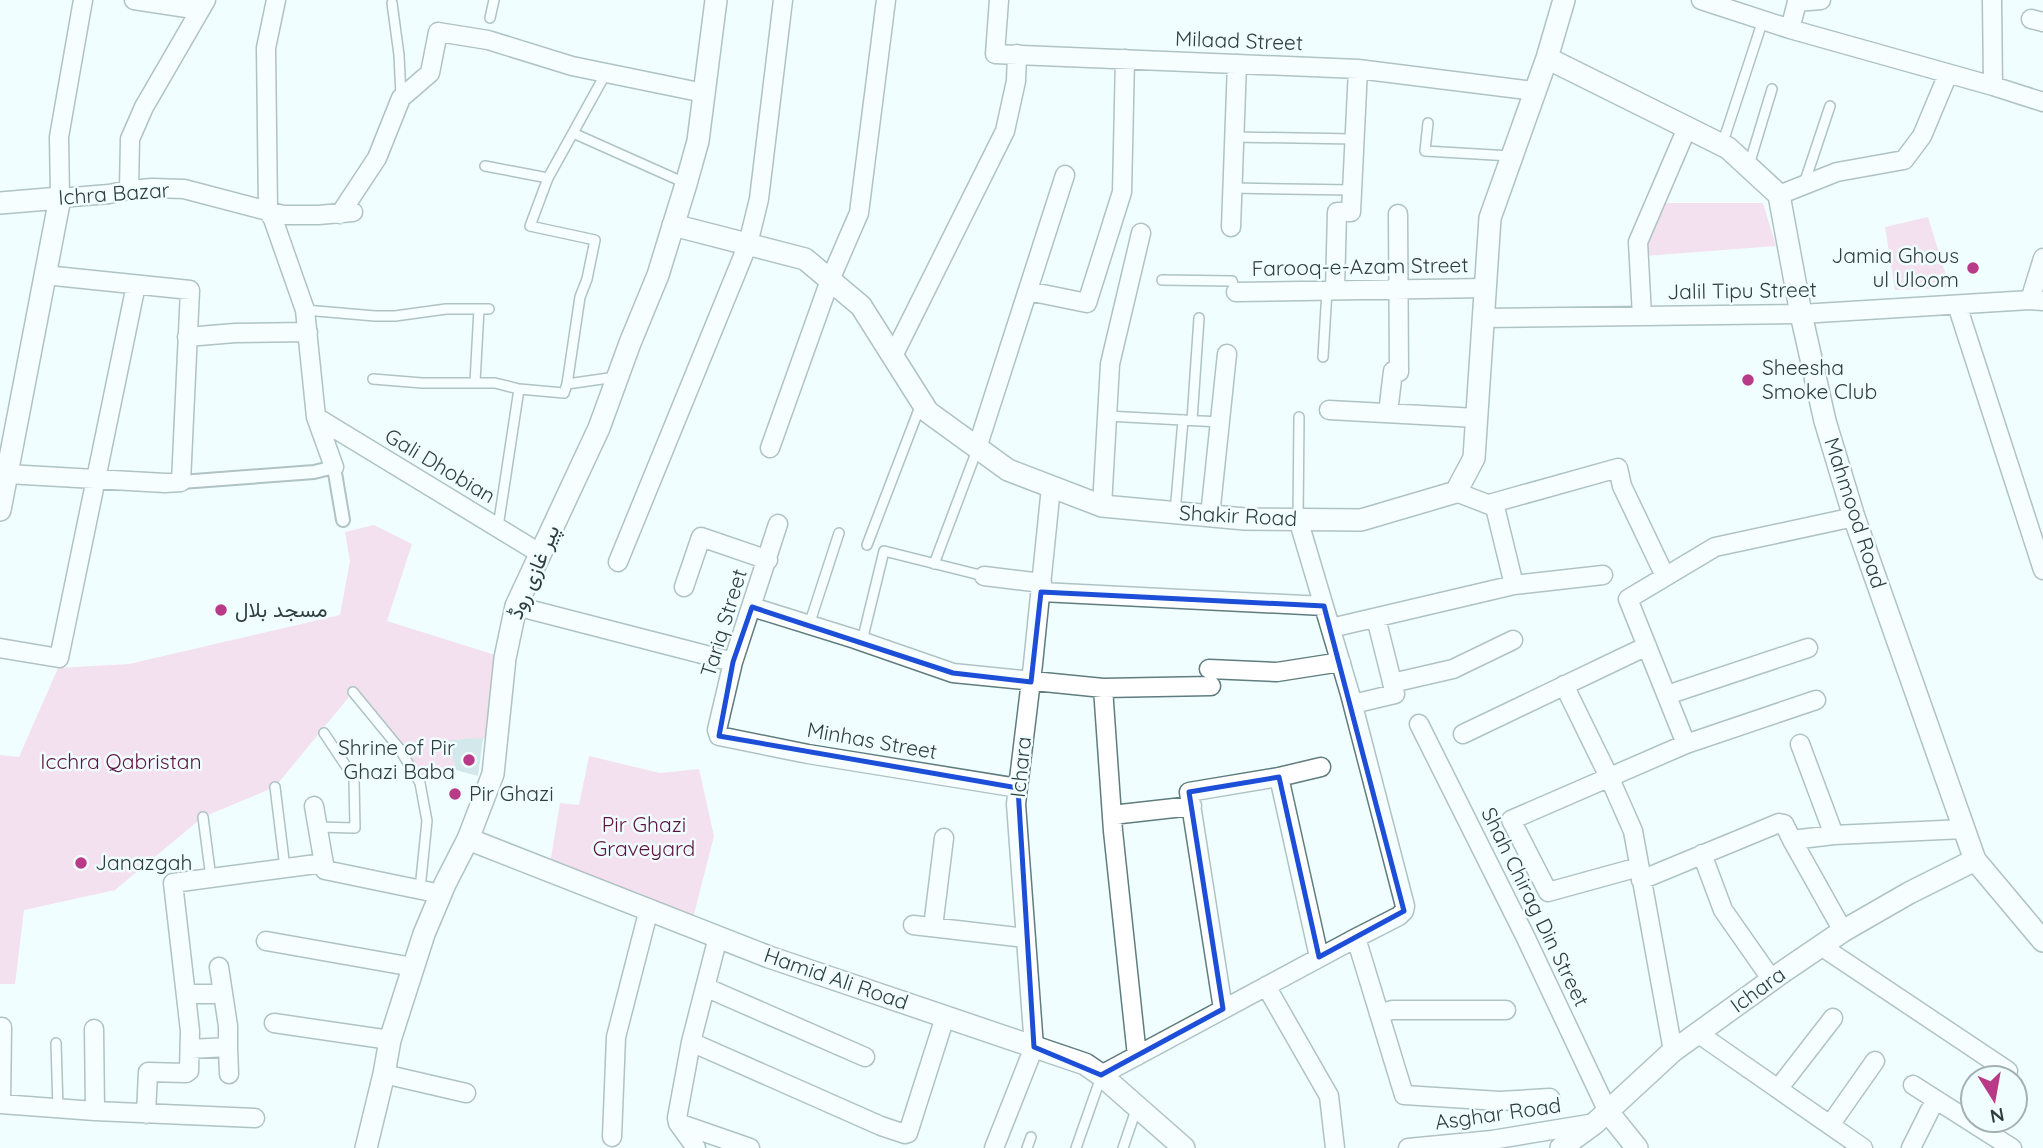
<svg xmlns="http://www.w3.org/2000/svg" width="2043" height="1148" viewBox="0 0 2043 1148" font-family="Quicksand,Vazirmatn,sans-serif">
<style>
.green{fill:#f7bedb}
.building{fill:#afced0}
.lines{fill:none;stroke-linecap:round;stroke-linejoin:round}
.service-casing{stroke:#5f7c7e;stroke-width:12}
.pedestrian-casing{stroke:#5f7c7e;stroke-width:16}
.minor-casing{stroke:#5f7c7e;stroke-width:21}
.tertiary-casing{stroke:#5f7c7e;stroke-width:24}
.service{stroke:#fff;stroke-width:9}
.pedestrian{stroke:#fff;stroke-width:12}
.minor{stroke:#fff;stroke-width:18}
.tertiary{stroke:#fff;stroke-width:21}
.marked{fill:none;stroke:#1d4ed8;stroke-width:5;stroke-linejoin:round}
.poi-dot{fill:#b93b88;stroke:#f1feff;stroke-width:2.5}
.labels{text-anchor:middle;stroke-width:5;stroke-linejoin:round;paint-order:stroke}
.street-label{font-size:21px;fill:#303d3e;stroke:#f1feff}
.poi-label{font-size:21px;fill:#303d3e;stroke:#f1feff;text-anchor:start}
.park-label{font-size:21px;fill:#5f1343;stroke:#f1feff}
</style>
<rect width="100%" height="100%" fill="#f1feff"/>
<!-- green -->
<path class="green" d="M1655,203H1763L1776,246L1645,256Z
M1928,217L1950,288L1895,290L1885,227Z
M374,525L412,544L387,621L505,658L498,738L450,740L456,770L416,776L353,692L275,787L203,817L115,890L24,910L15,984H0V755L19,757L58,668L129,664L340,615L350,561L345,532Z
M589,756L660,773L699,769L714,836L691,926L549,870L560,803L579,805Z"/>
<!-- building -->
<path class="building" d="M483,738L478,776L456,770L449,740Z"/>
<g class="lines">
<!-- service casing -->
<g class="service-casing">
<path id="service" d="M392,3L399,55L401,96
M490,18L494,0
M1428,123L1425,151L1511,156
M573,133L685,183
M1234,137L1355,139
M1722,145L1763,20
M1749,165L1772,89
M485,166L548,178L606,73
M548,178L530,226L595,240L587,279L580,297L567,384
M1804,184L1830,106
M1232,188L1352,190
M1162,280L1232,281L1236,292
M305,310L375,316H395L446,309H489
M1323,357L1327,290
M373,379L422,383H495L519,389
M475,382L479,309
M1107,416L1220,422
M1192,420L1199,318
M1175,513L1183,420
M1298,519L1299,417
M498,527L519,389L564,393L567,384L616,377
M867,545L921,404
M934,564L977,450
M809,625L839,533
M862,641L884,551L984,576
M353,692L399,748L420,783L427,821L420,889
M275,787L285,868
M203,817L211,878
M317,827L355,828L354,778L324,733
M56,1043L58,1109
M1027,1148L1031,1137
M1076,1148L1101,1077
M1123,1148L1137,1107"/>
</g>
<!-- pedestrian casing -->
<g class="pedestrian-casing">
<path id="pedestrian" d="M181,482L314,472L334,467L343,520"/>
</g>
<!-- minor casing -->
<g class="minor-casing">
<path id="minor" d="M83,0L59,137L60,198L109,194L129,190L152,188L184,189L283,215H318L353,212
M134,0L200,10
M276,0L266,48L268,211L273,219L305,310L316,417L334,467
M999,0L995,54L1358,69L1534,91
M1701,0L1790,29L1993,86L2043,102
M1992,0L1993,86
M2031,19L2043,22
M1790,29L1797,2L1821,0
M129,190L130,139L144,107L206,0
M1779,195L1837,172L1904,160L1922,136L1948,74
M340,214L377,158L401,98L430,73L438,32L488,40L572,66L704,93
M1231,227L1237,64
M1335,290L1337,212H1351L1358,69
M1028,291L1087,303L1122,192L1125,59
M1236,292L1485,288
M2030,300L2043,258
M1957,305L2043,570
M1642,316L1638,242L1687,128
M1483,318L1801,314L2030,300L2043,301
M187,337L235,333L308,332
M893,356L1005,131L1016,81L1017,54
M1329,410L1477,418
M1388,413L1393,371L1399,372L1398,214
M316,417L541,554
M770,448L830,280L859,213L886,0
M977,448L1065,175
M7,474L165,483L181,482L190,290L45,275
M1456,492L1495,507L1514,585L1603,575
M1489,504L1618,468L1622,486L1665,576
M1102,506L1110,364L1141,233
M1210,516L1227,354
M778,524L733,662L717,730L719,736L808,754L1018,788
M618,562L748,244L759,199L783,0
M984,576L1042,583
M684,587L701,537L768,560
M1041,592L1324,606
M516,606L733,662
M752,607L855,639L953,673L1103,688L1211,686
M1331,628L1514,585
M0,648L59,658L136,285
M1209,669L1277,672L1341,662
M1392,683L1453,669L1513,640
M1564,685L1610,779L1633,831L1673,1051
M1103,688L1113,831L1137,1056
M1667,695L1808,648
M1353,704L1395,694L1376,618
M1419,724L1525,936L1608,1112
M1463,734L1647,646
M1686,744L1628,599L1715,547L1854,517
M1800,744L1834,835
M314,806L325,870L441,894
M1112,815L1192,806
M1792,840L1843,931
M1702,854L1723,910L1772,980
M1639,867L1548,892L1511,820L1686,744L1816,700
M1641,880L1779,823L1784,824L1792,840L1834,835L1964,829
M913,925L1026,938
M933,927L944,838
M718,937L691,1042L881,1126L905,1134L908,1133L945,1017
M1356,938L1404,1095L1500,1101L1550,1098
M266,941L413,967
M1821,946L2008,1071
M1319,957L1279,777L1321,767
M219,967L228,1026V1047
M1266,986L1329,1096L1335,1148
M705,987L865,1057
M186,994H223
M1223,1009L1189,792L1279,777
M1379,1014L1392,1010H1506
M274,1023L390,1040
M94,1029L95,1111
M1699,1034L1863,1148
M691,1042L677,1118L678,1123L750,1148
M190,1049L228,1047L229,1074
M384,1074L466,1093
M1101,1075L1356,938L1399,916L1404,911L1405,906L1350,694L1298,519
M1913,1085L2012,1148
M1778,1089L1833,1018
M0,1104L95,1111L255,1118
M1,1104L2,1027
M146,1114L148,1072L186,1073L189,1071L190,1031L173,883L324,863
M678,1123L696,1148
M1830,1125L1875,1061
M612,1137L616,1037L649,909
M994,1148L1034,1047L1016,804L1033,664L1051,487
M1408,1148L1492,1140L1595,1123
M1911,1148L1930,1110"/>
</g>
<!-- tertiary casing -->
<g class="tertiary-casing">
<path id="tertiary" d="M1547,58L1728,148L1779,195L1801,314L1825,421L1854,517L1975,860L2043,941
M0,203L60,198L0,510
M673,225L805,259L861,306L928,412L1008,470L1102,506L1245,519L1361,520L1456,492L1474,458L1490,218L1547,58L1564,0
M468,839L769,957L1085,1064L1101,1075L1184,1148
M1608,1112L1637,1148
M366,1148L384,1074L390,1040L424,934L445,884L468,839L493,774L505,658L516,606L599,428L630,343L658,275L686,184L698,141L716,0
M1561,1148L1595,1123L1673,1051L1784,971L1843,931L1909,893L1975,860"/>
</g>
<!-- service -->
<use href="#service" class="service"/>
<!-- pedestrian -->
<use href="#pedestrian" class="pedestrian"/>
<!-- minor -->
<use href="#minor" class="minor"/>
<!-- tertiary -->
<use href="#tertiary" class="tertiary"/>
</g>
<!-- marked area -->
<path d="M0 0H2043V1148H0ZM1041,592L1324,606L1404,911L1319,957L1279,777L1189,792L1223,1009L1101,1075L1034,1047L1018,788L719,736L733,662L752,607L953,673L1031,682Z" fill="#f1feff" fill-opacity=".55" fill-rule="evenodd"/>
<path class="marked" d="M1041,592L1324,606L1404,911L1319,957L1279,777L1189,792L1223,1009L1101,1075L1034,1047L1018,788L719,736L733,662L752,607L953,673L1031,682Z"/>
<!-- markers -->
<g class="poi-dot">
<circle cx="1973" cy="268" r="7"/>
<circle cx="1748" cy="380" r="7"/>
<circle cx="221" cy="610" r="7"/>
<circle cx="469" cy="760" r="7"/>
<circle cx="455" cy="794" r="7"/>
<circle cx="81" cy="863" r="7"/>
</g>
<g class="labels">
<!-- street labels -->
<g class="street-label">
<text transform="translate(1239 41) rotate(2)" y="7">Milaad Street</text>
<text transform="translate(114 194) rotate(-4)" y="7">Ichra Bazar</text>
<text transform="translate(1360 267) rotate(-1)" y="7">Farooq-e-Azam Street</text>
<text transform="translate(1742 291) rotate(-1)" y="7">Jalil Tipu Street</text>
<text transform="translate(440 466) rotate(31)" y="7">Gali Dhobian</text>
<text transform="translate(1855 513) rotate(72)" y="7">Mahmood Road</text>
<text transform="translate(1238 516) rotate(3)" y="7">Shakir Road</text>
<text transform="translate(534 572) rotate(-67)" y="7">پیر غازی روڈ</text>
<text transform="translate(724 623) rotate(-73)" y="7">Tariq Street</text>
<text transform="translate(872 741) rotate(10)" y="7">Minhas Street</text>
<text transform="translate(1021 767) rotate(-84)" y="7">Ichara</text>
<text transform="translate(1535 907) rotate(64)" y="7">Shah Chirag Din Street</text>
<text transform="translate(836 979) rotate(19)" y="7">Hamid Ali Road</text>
<text transform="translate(1758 990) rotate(-36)" y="7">Ichara</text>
<text transform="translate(1498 1114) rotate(-8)" y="7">Asghar Road</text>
</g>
<!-- poi labels -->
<g class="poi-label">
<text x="1959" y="263" text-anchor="end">Jamia Ghous<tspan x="1959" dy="24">ul Uloom</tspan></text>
<text x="1762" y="375">Sheesha<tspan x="1762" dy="24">Smoke Club</tspan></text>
<text x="235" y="617">مسجد بلال</text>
<text x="455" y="755" text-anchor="end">Shrine of Pir<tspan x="455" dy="24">Ghazi Baba</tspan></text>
<text x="469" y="801">Pir Ghazi</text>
<text x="95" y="870">Janazgah</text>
</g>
<!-- park labels -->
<g class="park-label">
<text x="121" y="769">Icchra Qabristan</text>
<text x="644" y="832">Pir Ghazi<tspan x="644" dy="24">Graveyard</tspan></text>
</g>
</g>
<!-- north arrow -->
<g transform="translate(1994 1099) rotate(169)"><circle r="33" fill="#f1feff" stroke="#a4b1b2" stroke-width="2"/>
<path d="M0-5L12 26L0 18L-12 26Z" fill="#b93b88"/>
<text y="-10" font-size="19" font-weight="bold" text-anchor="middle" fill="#303d3e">N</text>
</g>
</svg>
